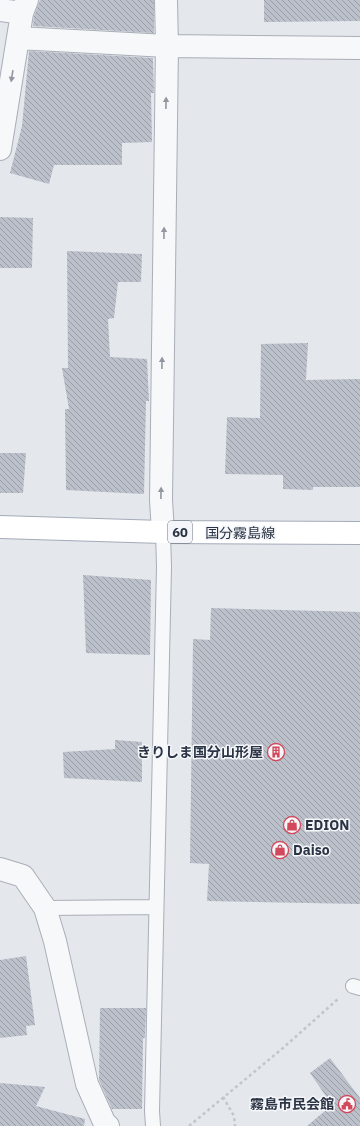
<svg xmlns="http://www.w3.org/2000/svg" width="360" height="1126" viewBox="0 0 360 1126" font-family="'IBM Plex Sans','Noto Sans JP',sans-serif">
<style>
.building{fill:url(#building-back-hatch)}
.lines{fill:none;stroke-linecap:round;stroke-linejoin:round}
.service-casing{stroke:#a9aeb7;stroke-width:16}
.minor-casing{stroke:#a9aeb7;stroke-width:24}
.primary-casing{stroke:#a3abb8;stroke-width:24}
.path{stroke:#c2c5cb;stroke-width:2.5;stroke-dasharray:3 3;stroke-linecap:butt}
.service{stroke:#f7f8fa;stroke-width:14}
.minor{stroke:#f7f8fa;stroke-width:22}
.primary{stroke:#fff;stroke-width:22}
.oneway{fill:#9196a0}
.labels{text-anchor:middle;stroke-width:3;stroke-linejoin:round;paint-order:stroke}
.shield{fill:#f4f6f9;stroke:#676e7b;stroke-width:1}
.shield-label{font-size:13px;font-weight:bold;fill:#2b3445}
.street-label{font-size:14px;fill:#2b3445;stroke:#f4f6f9}
.poi-label{font-size:14px;font-weight:bold;fill:#2b3445;stroke:#f4f6f9;text-anchor:end}
</style>
<defs>
<pattern id="building-back-hatch" width="6" height="6" patternUnits="userSpaceOnUse"><rect width="6" height="6" fill="#bbc0ca"/><path d="M-1 5l2 2M0 0l6 6M5-1l2 2" fill="none" stroke="#989da6"/></pattern>
</defs>
<rect width="100%" height="100%" fill="#e4e7ec"/>
<!-- building -->
<path class="building" d="M40,0H154V33L33,26L34,16Z
M264,0H360V21L264,22Z
M29,51L153,58L154,93H151L152,142L122,143V165H54L49,184L10,173L22,126Z
M0,217L33,218L32,268H0Z
M67,251L142,254L141,282H118L114,318L108,319L110,357L147,359L149,401H146L144,494L66,490L65,409H69L62,368H68Z
M308,343L306,380L360,379V487H313V490L283,489V475L225,474L227,417L260,418L261,344Z
M0,453H26L23,493H0Z
M83,575L151,580L150,655L86,653Z
M211,608L360,612V904L207,901L209,864L190,863L193,639L210,640Z
M115,740L142,742V782L64,778L63,752L115,749Z
M26,956L35,1025L26,1026L27,1035L0,1038V960Z
M100,1008H146L145,1038H143L142,1109H112L99,1080Z
M330,1058L360,1098V1126H307L332,1105L310,1073Z
M0,1083L45,1087L36,1106L85,1119L84,1126H0Z"/>
<g class="lines">
<!-- service casing -->
<g class="service-casing">
<path id="service" d="M45,908L156,907
M353,986L360,988
M153,1126L152,1111L164,567L163,532"/>
</g>
<!-- minor casing -->
<g class="minor-casing">
<path id="minor" d="M0,10L22,13
M18,38L167,46L360,48
M0,149L22,13L27,0
M163,532L161,500L167,46L166,0
M0,869L23,876L45,908L55,941L87,1084L105,1124L108,1126"/>
</g>
<!-- primary casing -->
<g class="primary-casing">
<path id="primary" d="M0,527L163,532L360,533"/>
</g>
<!-- path -->
<path class="path" d="M223,1097L234,1116L235,1126
M189,1126L283,1048L338,999"/>
<!-- service -->
<use href="#service" class="service"/>
<!-- minor -->
<use href="#minor" class="minor"/>
<!-- primary -->
<use href="#primary" class="primary"/>
</g>
<!-- one-way arrows -->
<defs><path id="oneway-solid" d="M-6-.8H1V-3.2L6.5 0L1 3.2V.8H-6Z"/></defs>
<g class="oneway">
<use href="#oneway-solid" transform="translate(12 76) rotate(99)"/>
<use href="#oneway-solid" transform="translate(166 103) rotate(-89)"/>
<use href="#oneway-solid" transform="translate(164 233) rotate(-89)"/>
<use href="#oneway-solid" transform="translate(162 363) rotate(-89)"/>
<use href="#oneway-solid" transform="translate(161 493) rotate(-89)"/>
</g>
<!-- icons -->
<defs>
<g id="building-ring" transform="scale(0.9)"><circle r="9.5" fill="#f4f6f9" stroke="#d1495b" stroke-width="1.5"/><path d="M-4-6H4V6H1V3H-1V6H-4ZM-2.5-4.3h1.7v1.8h-1.7ZM.8-4.3h1.7v1.8H.8ZM-2.5-1h1.7V.8h-1.7ZM.8-1h1.7V.8H.8Z" fill="#d1495b"/></g>
<g id="shop-ring" transform="scale(0.9)"><circle r="9.5" fill="#f4f6f9" stroke="#d1495b" stroke-width="1.5"/><path d="M-5-2.5h2.3a2.7 3.5 0 0 1 5.4 0H5L5.5 6h-11ZM-1.5-2.5h3a1.5 2.3 0 0 0-3 0Z" fill="#d1495b"/></g>
<g id="civic-ring" transform="scale(0.9)"><circle r="9.5" fill="#f4f6f9" stroke="#d1495b" stroke-width="1.5"/><path d="M-.6-6.5H3V-4.5H.6V-3L4-1V1h2V6H-6V1h2V-1L-.6-3ZM-1.2 2.5V6h2.4V2.5Z" fill="#d1495b"/></g>
</defs>
<g fill-rule="evenodd">
<use href="#building-ring" x="276" y="752"/>
<use href="#shop-ring" x="292" y="825"/>
<use href="#shop-ring" x="280" y="850"/>
<use href="#civic-ring" x="347" y="1104"/>
</g>
<g class="labels">
<!-- shield labels -->
<rect class="shield" x="168" y="521" width="24" height="22" rx="3"/>
<g class="shield-label">
<text x="180" y="537">60</text>
</g>
<!-- street labels -->
<g class="street-label">
<text x="240" y="538">国分霧島線</text>
</g>
<!-- poi labels -->
<g class="poi-label">
<text x="263" y="757">きりしま国分山形屋</text>
<text x="305" y="830" text-anchor="start">EDION</text>
<text x="293" y="855" text-anchor="start">Daiso</text>
<text x="334" y="1109">霧島市民会館</text>
</g>
</g>
</svg>
